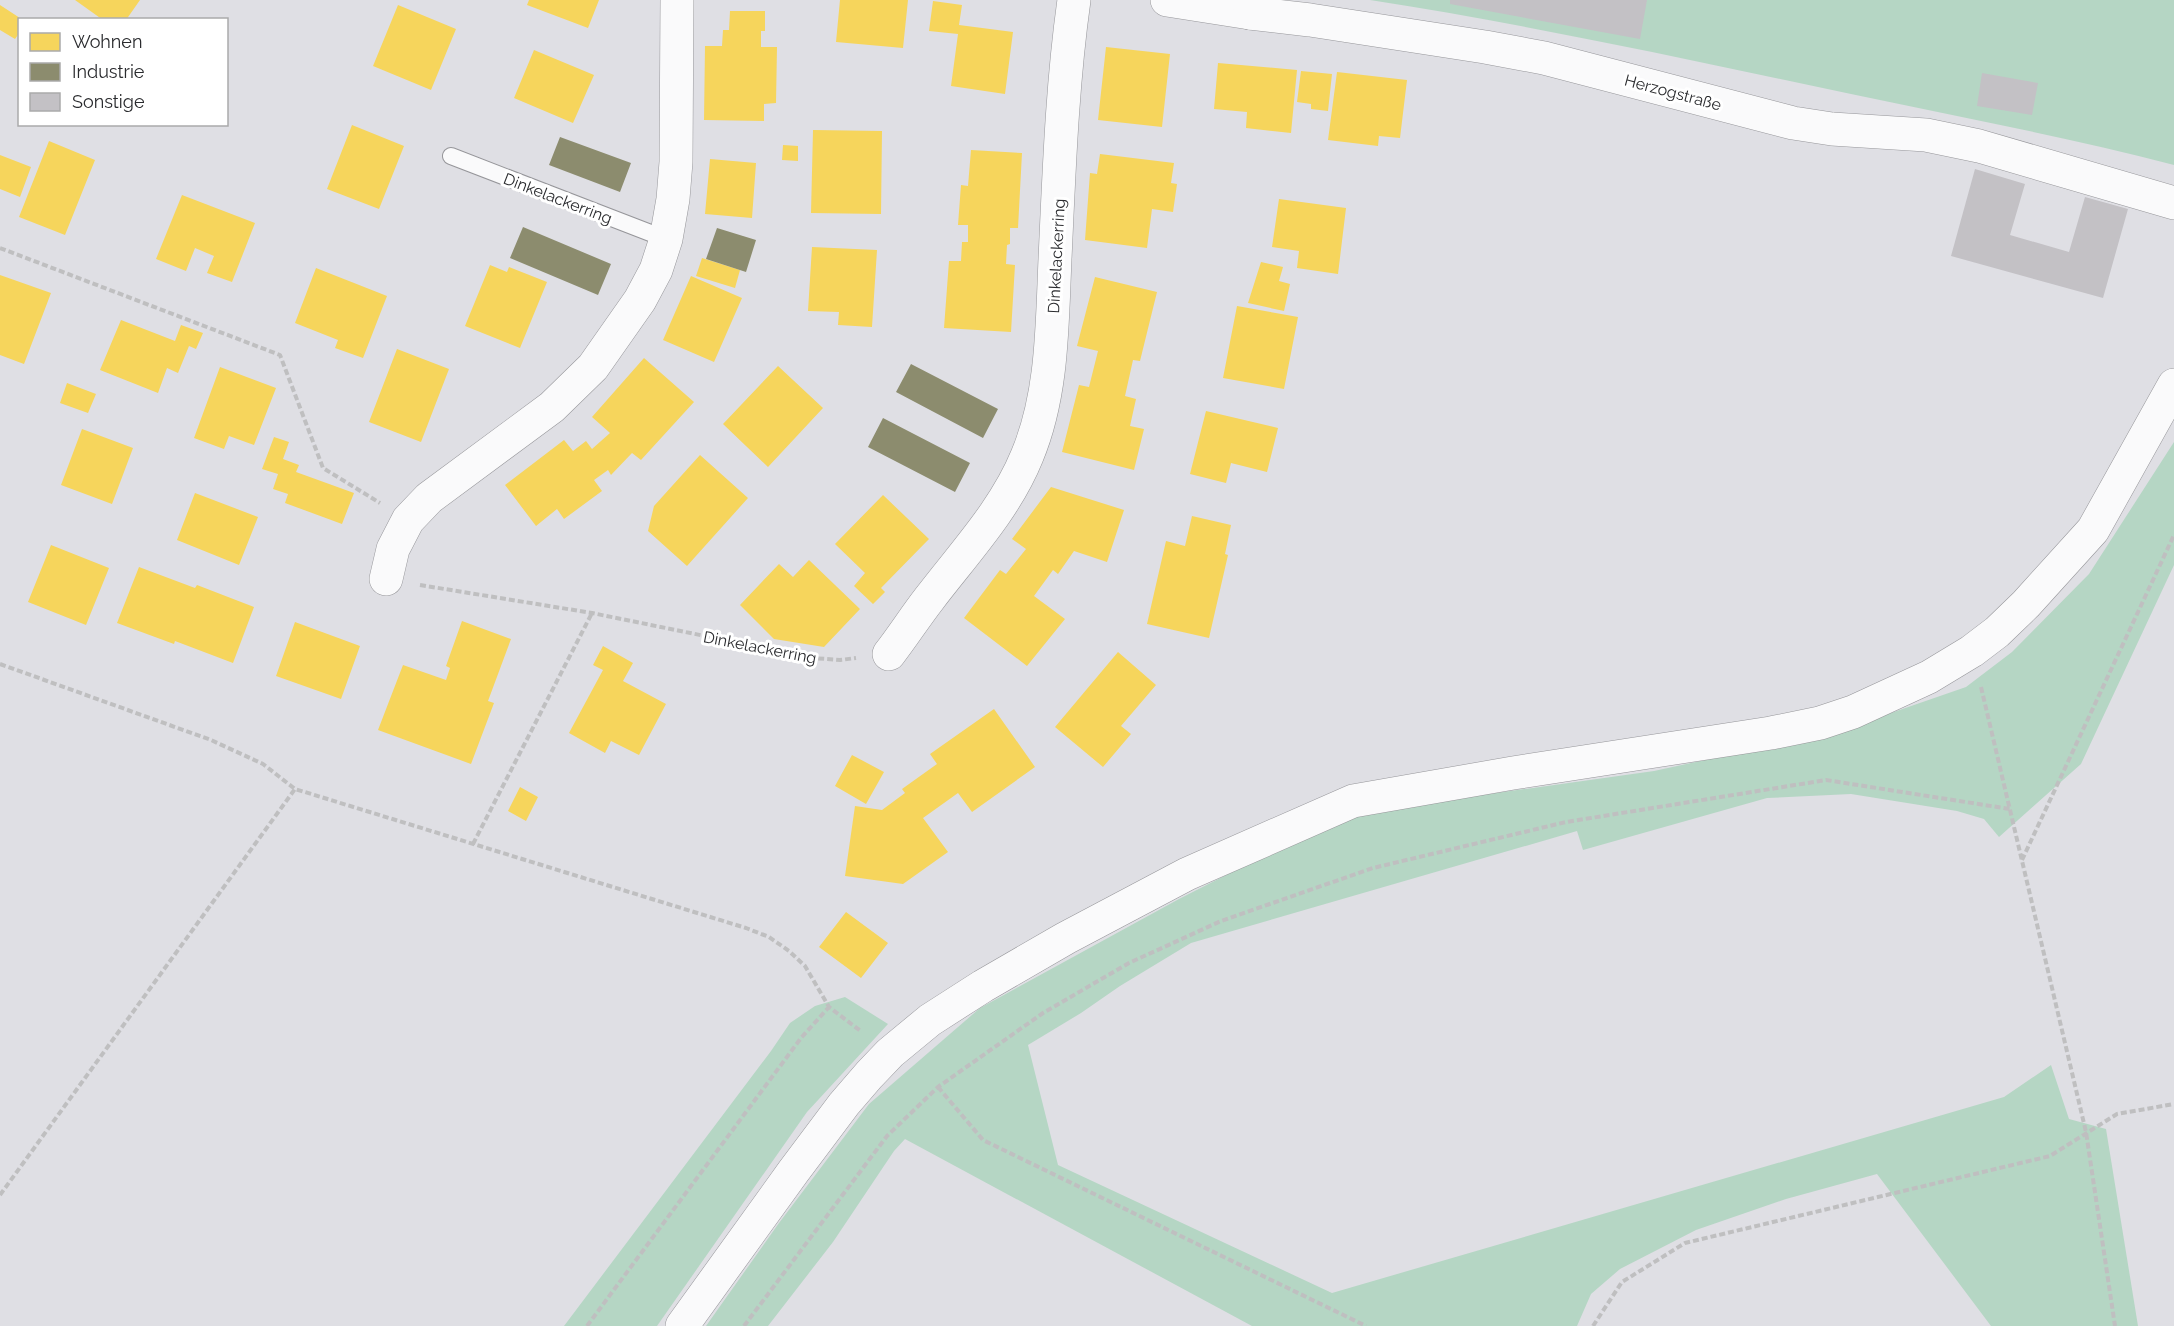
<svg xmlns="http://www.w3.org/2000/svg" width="2174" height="1326" viewBox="0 0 2174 1326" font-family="Raleway,sans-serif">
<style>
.green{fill:#b5d6c4}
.homes{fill:#f6d55c}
.industry{fill:#8c8c6e}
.building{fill:#c3c1c5}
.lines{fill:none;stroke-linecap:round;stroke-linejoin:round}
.service-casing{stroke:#96969a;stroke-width:18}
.minor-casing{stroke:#96969a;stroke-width:34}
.tertiary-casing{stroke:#96969a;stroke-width:34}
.path{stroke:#bfbfc0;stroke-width:4;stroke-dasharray:6 3;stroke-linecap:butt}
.service{stroke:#fafafb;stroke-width:16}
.minor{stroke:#fafafb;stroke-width:33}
.tertiary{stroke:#fafafb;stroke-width:33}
.labels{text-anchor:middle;stroke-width:6;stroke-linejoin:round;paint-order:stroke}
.street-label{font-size:16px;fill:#2a2b2e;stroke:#fff}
</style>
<rect width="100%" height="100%" fill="#dfdfe4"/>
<!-- green -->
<path class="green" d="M1370,0H2174V165C2067,137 1959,117 1851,94C1691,60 1531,25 1370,0Z
M2174,442V565L2081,764L1999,837L1984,819L1957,811L1851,794L1767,798L1583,850L1577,831L1191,943L1120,986L1081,1013L1028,1045L1058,1165L1332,1293L2004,1097L2051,1065L2069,1119L2106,1129L2138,1326H1991L1877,1174L1786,1199L1696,1230L1620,1269L1591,1294L1577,1326H1252L905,1139L894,1151L833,1242L768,1326H706L779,1223L869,1104L980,1008L1179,899L1346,814L1654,771L1839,731L1966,687L2012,652L2089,574Z
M845,997L888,1024L807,1112L657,1326H564L771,1051L790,1023L815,1006Z"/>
<!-- homes -->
<path class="homes" d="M75,0H140L126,20H103Z
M529,0H599L588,28L527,5Z
M840,0H908L903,48L836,42Z
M933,1L962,5L959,25L1013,32L1005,94L951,86L958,34L929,31Z
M0,5L23,20H20V32L15,39L0,30Z
M398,5L456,29L431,90L373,66Z
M730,11H765V31H761V47H777L776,103L764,104V121L704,120L705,46H722L723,30H729Z
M1106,47L1170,54L1162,127L1098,120Z
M534,50L594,75L573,123L514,98Z
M1218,63L1297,70L1291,133L1246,128L1247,112L1214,109Z
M1301,71L1332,74L1328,111L1311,109V104L1297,102Z
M1337,72L1407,80L1400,138L1379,136L1378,146L1328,140Z
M352,125L404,146L379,209L327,189Z
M813,130L882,131L881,214L811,213Z
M49,141L95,160L65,235L19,217Z
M783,145L798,146V161L782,160Z
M971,150L1022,153L1018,228H1010V244L1007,245L1006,264L1015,265L1011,332L944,328L949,261H961L962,242H968V225H958L961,185L968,186Z
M1100,154L1174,163L1171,183L1177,184L1173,212L1152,209L1147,248L1085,240L1090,173L1097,174Z
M0,155L31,167L20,197L0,189Z
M710,159L756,163L752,218L705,214Z
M182,195L255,223L232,282L207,273L214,256L195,248L186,271L156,259Z
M1279,199L1346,208L1338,274L1297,268L1299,251L1272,247Z
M812,247L877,250L872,327L838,325L839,312L808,311Z
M702,258L740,270L735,288L696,276Z
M1261,262L1283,267L1279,281L1290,284L1284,311L1248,303Z
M490,265L507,272L509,267L547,282L520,348L465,326Z
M316,268L387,296L363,358L335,348L338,340L295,323Z
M0,275L51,293L24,364L0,355Z
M691,276L742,298L714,362L663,340Z
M1095,277L1157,292L1140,361L1133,360L1125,396L1136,399L1130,426L1144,429L1134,470L1062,452L1079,385L1089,387L1098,351L1077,346Z
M1237,306L1298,317L1284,389L1223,378Z
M121,320L175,341L181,325L203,333L196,349L189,346L178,373L167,368L158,393L100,370Z
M397,349L449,369L421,442L369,422Z
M644,358L694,402L641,460L632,453L611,475L608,470L594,480L602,491L564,519L557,509L536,526L505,485L564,440L573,451L586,441L592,449L610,433L592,417Z
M778,366L823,408L768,467L723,424Z
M220,367L276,388L254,445L229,436L224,449L194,438Z
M67,383L96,394L88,413L60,403Z
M1206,411L1278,428L1267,472L1231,463L1226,483L1190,474Z
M82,429L133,448L112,504L61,485Z
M274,437L289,442L283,459L299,465L296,472L354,493L342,524L285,503L288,494L273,489L278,474L262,469Z
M700,455L748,498L687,566L648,531L654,506Z
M1051,487L1124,510L1107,562L1074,551L1058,574L1053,570L1034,596L1065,619L1027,666L964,618L1000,570L1006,574L1026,549L1012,539Z
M195,493L258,517L239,565L177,540Z
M883,495L929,539L881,588L885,592L873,604L854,586L865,573L835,544Z
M1192,516L1231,525L1225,554L1228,555L1209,638L1147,624L1166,541L1185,546Z
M51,545L109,568L86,625L28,602Z
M809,560L860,609L824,647L774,639L740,605L779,564L793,577Z
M139,567L195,588L197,585L254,607L233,663L175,641L174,644L117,623Z
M462,621L511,639L488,701L494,703L471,764L378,730L403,665L446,680L450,668L446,666Z
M295,622L360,646L341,699L276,676Z
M603,646L633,663L623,681L666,704L639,755L611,741L605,753L569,733L603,670L593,665Z
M1118,652L1156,685L1121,726L1131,734L1103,767L1055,727Z
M994,709L1035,767L972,812L958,793L923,818L948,852L903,884L845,876L855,806L882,810L905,793L902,789L937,764L930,754Z
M852,755L884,772L866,804L835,786Z
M520,787L538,797L526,821L508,811Z
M846,912L888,943L861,978L819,947Z"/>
<!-- industry -->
<path class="industry" d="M560,137L631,163L620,192L549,165Z
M523,227L611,264L598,295L510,258Z
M717,228L756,240L746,272L706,259Z
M911,364L998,409L983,438L896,392Z
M883,418L970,463L955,492L868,447Z"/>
<!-- building -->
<path class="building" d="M1450,0H1647L1640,39L1450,4Z
M1982,73L2038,83L2032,115L1977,106Z
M1975,169L2025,184L2010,235L2069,252L2085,197L2128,209L2103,298L1951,256Z"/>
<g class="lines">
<!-- service casing -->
<g class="service-casing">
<path id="service" d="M451,156L666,239"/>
</g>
<!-- minor casing -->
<g class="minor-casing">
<path id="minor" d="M1167,0L1250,13
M386,579L393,549L408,520L429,498L552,407L593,367L640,300L656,270L666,239L673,199L676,162L677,0
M889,654C903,636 915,617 929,599C964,553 1005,510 1027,456C1053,394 1052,325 1055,259C1059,173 1062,85 1074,0"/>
</g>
<!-- tertiary casing -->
<g class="tertiary-casing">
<path id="tertiary" d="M1252,0L1250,13L1310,20L1485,47L1544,58L1793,123L1832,129L1926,135L1979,146L2174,203
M682,1326L793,1172L844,1104L869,1075L890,1053L930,1020L983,986L1066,938L1187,874L1353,801L1513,773L1771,733L1820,723L1853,712L1929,677L1972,651L1997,632L2026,604L2093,530L2174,385"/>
</g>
<!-- path -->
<path class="path" d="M0,248L280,355L323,468L380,503
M420,585L592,613L813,658L840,660L856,658
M0,664L211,740L263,764L295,789L746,928L769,937L789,951L805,966L829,1007L862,1032
M1981,687L2086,1132L2115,1326
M473,844L592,613
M2022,860L2174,535
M938,1087L983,1140L1366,1326
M0,1195L295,789
M587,1326L801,1038L829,1007
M744,1326L887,1136L938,1087L1043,1013L1129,963L1221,921L1373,868L1566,822L1826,780L2010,809
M1593,1326L1622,1282L1685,1243L2050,1156L2117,1114L2174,1104"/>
<!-- service -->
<use href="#service" class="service"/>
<!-- minor -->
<use href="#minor" class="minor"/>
<!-- tertiary -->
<use href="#tertiary" class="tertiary"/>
</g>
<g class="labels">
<!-- street labels -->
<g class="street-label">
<text transform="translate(1673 92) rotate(15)" y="6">Herzogstraße</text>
<text transform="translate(558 198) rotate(21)" y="6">Dinkelackerring</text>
<text transform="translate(1056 256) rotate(-87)" y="6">Dinkelackerring</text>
<text transform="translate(760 647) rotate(11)" y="6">Dinkelackerring</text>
</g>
</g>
<!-- legend -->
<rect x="18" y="18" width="210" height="108" fill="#ffffff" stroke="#aaaaab" stroke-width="1.5"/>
<rect x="30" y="33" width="30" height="18" fill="#f6d55c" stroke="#aaaaab" stroke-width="1.5"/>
<text x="72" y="48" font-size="18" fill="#2a2b2e">Wohnen</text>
<rect x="30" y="63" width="30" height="18" fill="#8c8c6e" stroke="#aaaaab" stroke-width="1.5"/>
<text x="72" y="78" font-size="18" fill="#2a2b2e">Industrie</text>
<rect x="30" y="93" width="30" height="18" fill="#c3c1c5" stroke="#aaaaab" stroke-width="1.5"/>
<text x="72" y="108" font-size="18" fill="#2a2b2e">Sonstige</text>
</svg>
